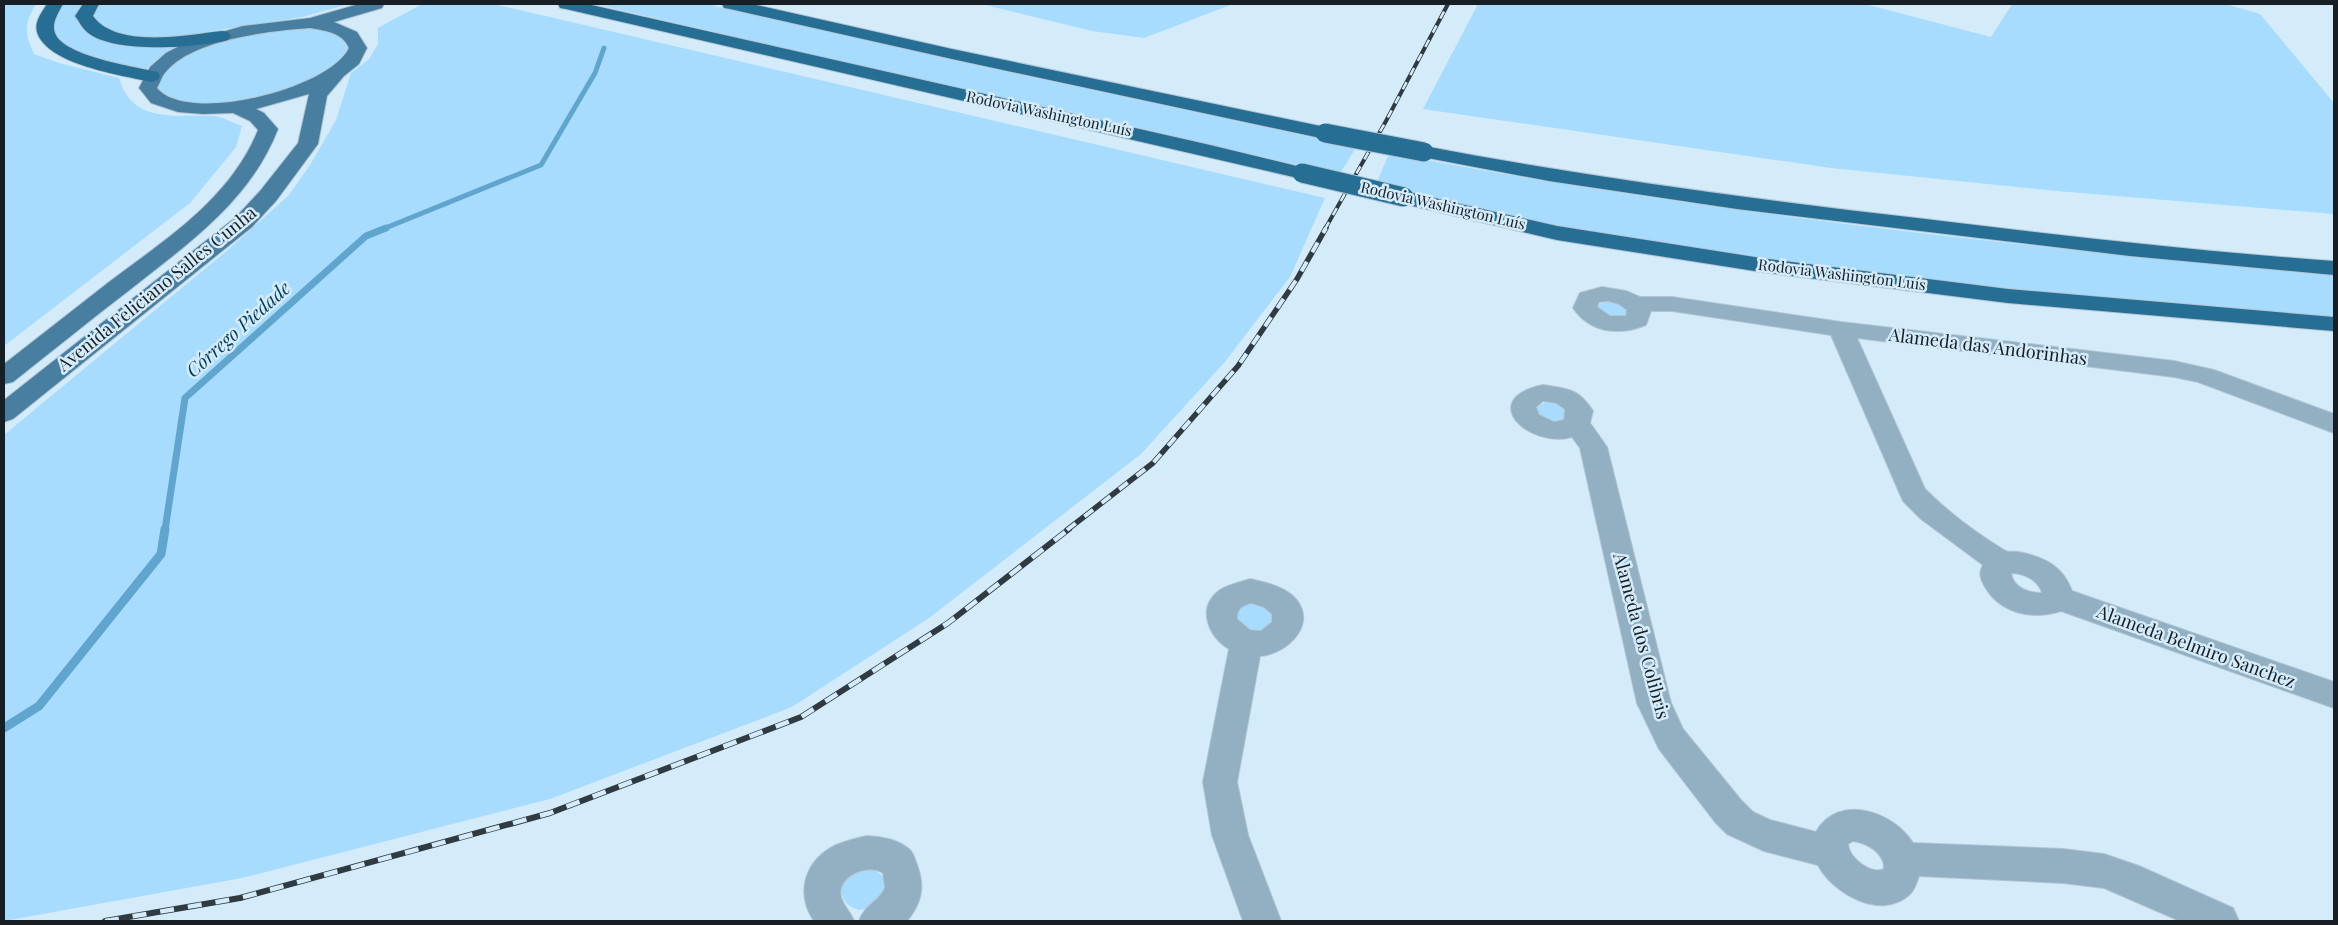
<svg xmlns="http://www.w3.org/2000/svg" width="2338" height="925" viewBox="0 0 2338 925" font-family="'Playfair Display',serif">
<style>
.green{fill:#a8dcfe}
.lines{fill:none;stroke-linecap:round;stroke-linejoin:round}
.stream-far2{stroke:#60a5ce;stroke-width:5}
.stream-far1{stroke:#60a5ce;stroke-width:7}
.stream{stroke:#60a5ce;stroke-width:9}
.minor-casing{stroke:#b2c6d4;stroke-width:2}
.major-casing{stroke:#b2c6d4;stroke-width:2}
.highway-casing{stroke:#b2c6d4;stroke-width:2}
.minor{fill:#93afc2;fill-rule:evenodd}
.major{fill:#487fa1;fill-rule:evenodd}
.highway{fill:#276e94;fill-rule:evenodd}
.rail-far2-casing{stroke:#303a41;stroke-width:4}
.rail-far1-casing{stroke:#303a41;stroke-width:5.5}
.rail-casing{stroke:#303a41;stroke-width:6}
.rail-far2{stroke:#d4ebfa;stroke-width:2.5;stroke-dasharray:8;stroke-linecap:butt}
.rail-far1{stroke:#d4ebfa;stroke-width:4;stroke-dasharray:11;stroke-linecap:butt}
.rail{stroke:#d4ebfa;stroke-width:4.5;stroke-dasharray:14;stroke-linecap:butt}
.highway-bridge-casing{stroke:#b2c6d4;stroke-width:21;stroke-linecap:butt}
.highway-bridge{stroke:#276e94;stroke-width:19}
.labels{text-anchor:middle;stroke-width:5;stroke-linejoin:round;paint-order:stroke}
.far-street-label{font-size:15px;fill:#171f25;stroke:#d4ebfa}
.street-label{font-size:18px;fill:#171f25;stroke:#d4ebfa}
.water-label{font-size:19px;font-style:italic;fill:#023e5a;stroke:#d4ebfa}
</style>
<rect width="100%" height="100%" fill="#d4ebfa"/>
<!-- green -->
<path class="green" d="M4,4H36C24,25 24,32 34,54L59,63L119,78C133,125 176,114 213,116C223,117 233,123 242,126L236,147L190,203L4,346Z
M60,4H86L78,16L85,31L100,39L183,45L157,59L145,70C123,65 56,56 53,29C51,19 55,12 60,4Z
M98,4H349L302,17L174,37H140L116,33L95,21V6Z
M422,4H494L1325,198L1290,277L1224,363L1141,454L929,618L792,707L550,799L242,878L4,921V435L230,248L289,195L310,165L336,120L351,73L369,59L378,44V28Z
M595,4H707L943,58L1338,143L1355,149L1341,172L1320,168L1318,170L1097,118L922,81Z
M981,4H1233L1144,38L1092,31Z
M1478,4H1865L1991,37L2012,4H2226L2260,14L2334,103V214L2057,191L1831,168L1423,109Z
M305,28C323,30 339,31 349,47L345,59L308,83L246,101L214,104L187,103L167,97L158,88C158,84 158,79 160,76C163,69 173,62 180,58C219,35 261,32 305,28Z
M1388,156L1415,158C1619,196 1823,223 2028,245C2130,256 2232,267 2334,274V318L1954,285L1801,264L1552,225L1376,184Z
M1606,301L1619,303L1627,309V313C1617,322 1607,314 1598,309V305Z
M1546,402C1556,402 1562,404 1568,412L1564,420C1554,424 1542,421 1536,412V407Z
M1250,603C1286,605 1274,641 1242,628L1235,617L1237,610Z
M873,869C882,874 885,878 886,889C882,894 878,902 873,905C850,923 826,884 853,872C858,870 867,870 873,869Z"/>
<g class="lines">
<!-- stream-far2 -->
<path class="stream-far2" d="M383,229L541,165L595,73L604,48"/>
<!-- stream-far1 -->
<path class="stream-far1" d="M165,530L185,398L366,236L386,228"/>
<!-- stream -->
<path class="stream" d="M4,728L39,706L161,554L165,529"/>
<!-- minor casing -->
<g class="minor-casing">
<path id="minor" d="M1602,287L1626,291L1640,297H1672L1841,322L2174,361L2214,370L2334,414V433L2198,382L2174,377L1857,338L1925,489C1948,512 1976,533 2004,550C2008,553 2014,551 2019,552C2044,557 2063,566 2072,591L2334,682V708L2061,611C2033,620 2001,614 1985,587C1981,580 1978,573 1983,565L1921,519L1903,501L1831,335L1672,311H1651L1646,325C1619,336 1590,333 1573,308L1580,293ZM1608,301L1619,304L1627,310L1626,316H1610L1597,307L1599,302ZM2011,573C2023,573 2039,580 2042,593C2029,593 2013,588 2011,573Z
M1543,385C1568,389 1578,388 1593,411L1590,423L1607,447L1671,703L1683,729L1741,800L1753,812L1770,820L1816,832C1838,793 1893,811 1913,843L2063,849L2104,854L2139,866L2233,908L2239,921H2180L2104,888L2063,883L1919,876C1917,882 1915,889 1910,894C1882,921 1833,894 1818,865L1764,851L1727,834L1715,822L1659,749L1637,703L1580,448L1572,437C1529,449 1476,399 1543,385ZM1543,401L1556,403L1565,409L1564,420L1554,422L1539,415L1536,407ZM1853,841C1867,843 1885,853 1884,869C1871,875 1849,858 1848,844Z
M1250,579C1264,582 1282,586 1293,596C1320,622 1288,654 1260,656L1237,782L1248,835L1281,921H1243L1212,835L1203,782L1229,649C1208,636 1196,607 1220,590C1228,585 1241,582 1250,579ZM1251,603L1264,607L1272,614V622L1261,631L1250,630L1237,619C1237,608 1242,606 1251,603Z
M867,836C882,837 898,839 910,850C914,854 916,862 918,868C925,888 921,904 907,921H859C866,903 878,903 885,888L883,873C868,863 836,876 841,897C843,905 851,913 854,921H814C795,893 805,860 836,845C846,841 857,838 867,836Z"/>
</g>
<!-- major casing -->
<g class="major-casing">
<path id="major" d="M359,4H384L382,8L334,22L357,32L367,48L359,64L344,76L327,96L318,144L276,201L252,227L13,419L4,422V400L236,217L260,191L298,143L309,94L256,109L264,113L278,129C250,202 186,245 127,292C89,321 51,352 13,382L4,384V364C39,337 74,309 109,282C166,239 230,199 258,130L250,121L233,113L203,114L178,112L151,103L139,88L150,67L166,53L187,42L243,26L310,18ZM310,28C326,31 342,32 349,48C330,89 187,125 157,88C160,83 161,78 164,74C190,39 270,31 310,28Z"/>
</g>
<!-- highway casing -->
<g class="highway-casing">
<path id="highway" d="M47,4H63C59,12 51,23 55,33C63,56 135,67 158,72L160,76L158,80L151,82C122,75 47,65 37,32C34,22 42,12 47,4Z
M83,4H99L93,16C117,49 186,35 222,31L228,32L231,36L228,40C197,48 112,54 87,32C82,28 79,21 75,16Z
M558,4H587L1210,145L1309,169L1312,173L1309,177L1302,179L566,9L560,8Z
M722,4H752L952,49L1325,127L1332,129L1335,133L1332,137L1325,139L952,59L730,9L724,8Z
M1424,146C1587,177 1752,199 1917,218C2056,235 2194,251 2334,261V275L2130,256L1737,209L1549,181L1417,156L1414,152L1417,148Z
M1404,191L1557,226L1761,258L2008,289L2334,317V331L2008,303L1761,272L1557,240L1396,202L1393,197L1396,192Z"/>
</g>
<!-- minor -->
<use href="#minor" class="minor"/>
<!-- major -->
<use href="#major" class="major"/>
<!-- highway -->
<use href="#highway" class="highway"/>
<!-- rail-far2 casing -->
<g class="rail-far2-casing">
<path id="rail-far2" d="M1325,229L1386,121L1448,4"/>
</g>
<!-- rail-far1 casing -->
<g class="rail-far1-casing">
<path id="rail-far1" d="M1067,530L1153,463L1238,366L1297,279L1326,228"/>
</g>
<!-- rail casing -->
<g class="rail-casing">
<path id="rail" d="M105,921L240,898L550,813L801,717L948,623L1069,529"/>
</g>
<!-- rail-far2 -->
<use href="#rail-far2" class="rail-far2"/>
<!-- rail-far1 -->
<use href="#rail-far1" class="rail-far1"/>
<!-- rail -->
<use href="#rail" class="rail"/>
<!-- highway-bridge casing -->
<g class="highway-bridge-casing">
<path id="highway-bridge" d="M1325,133L1424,152
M1302,173L1404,197"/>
</g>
<!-- highway-bridge -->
<use href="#highway-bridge" class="highway-bridge"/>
</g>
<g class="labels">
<!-- far-street labels -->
<g class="far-street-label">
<text transform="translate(1049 114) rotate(12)" y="5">Rodovia Washington Luís</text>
<text transform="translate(1443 206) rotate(13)" y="5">Rodovia Washington Luís</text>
<text transform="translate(1842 275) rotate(7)" y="5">Rodovia Washington Luís</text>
</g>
<!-- street labels -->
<g class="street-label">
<text transform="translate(157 289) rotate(-39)" y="6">Avenida Feliciano Salles Cunha</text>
<text transform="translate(1988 347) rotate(7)" y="6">Alameda das Andorinhas</text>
<text transform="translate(1641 636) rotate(75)" y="6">Alameda dos Colibris</text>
<text transform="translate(2196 647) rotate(20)" y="6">Alameda Belmiro Sanchez</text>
</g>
<!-- water labels -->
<g class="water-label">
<text transform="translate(238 329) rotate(-42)" y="7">Córrego Piedade</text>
</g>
</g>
<!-- border -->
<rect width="2338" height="925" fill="none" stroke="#171f25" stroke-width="10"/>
</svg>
